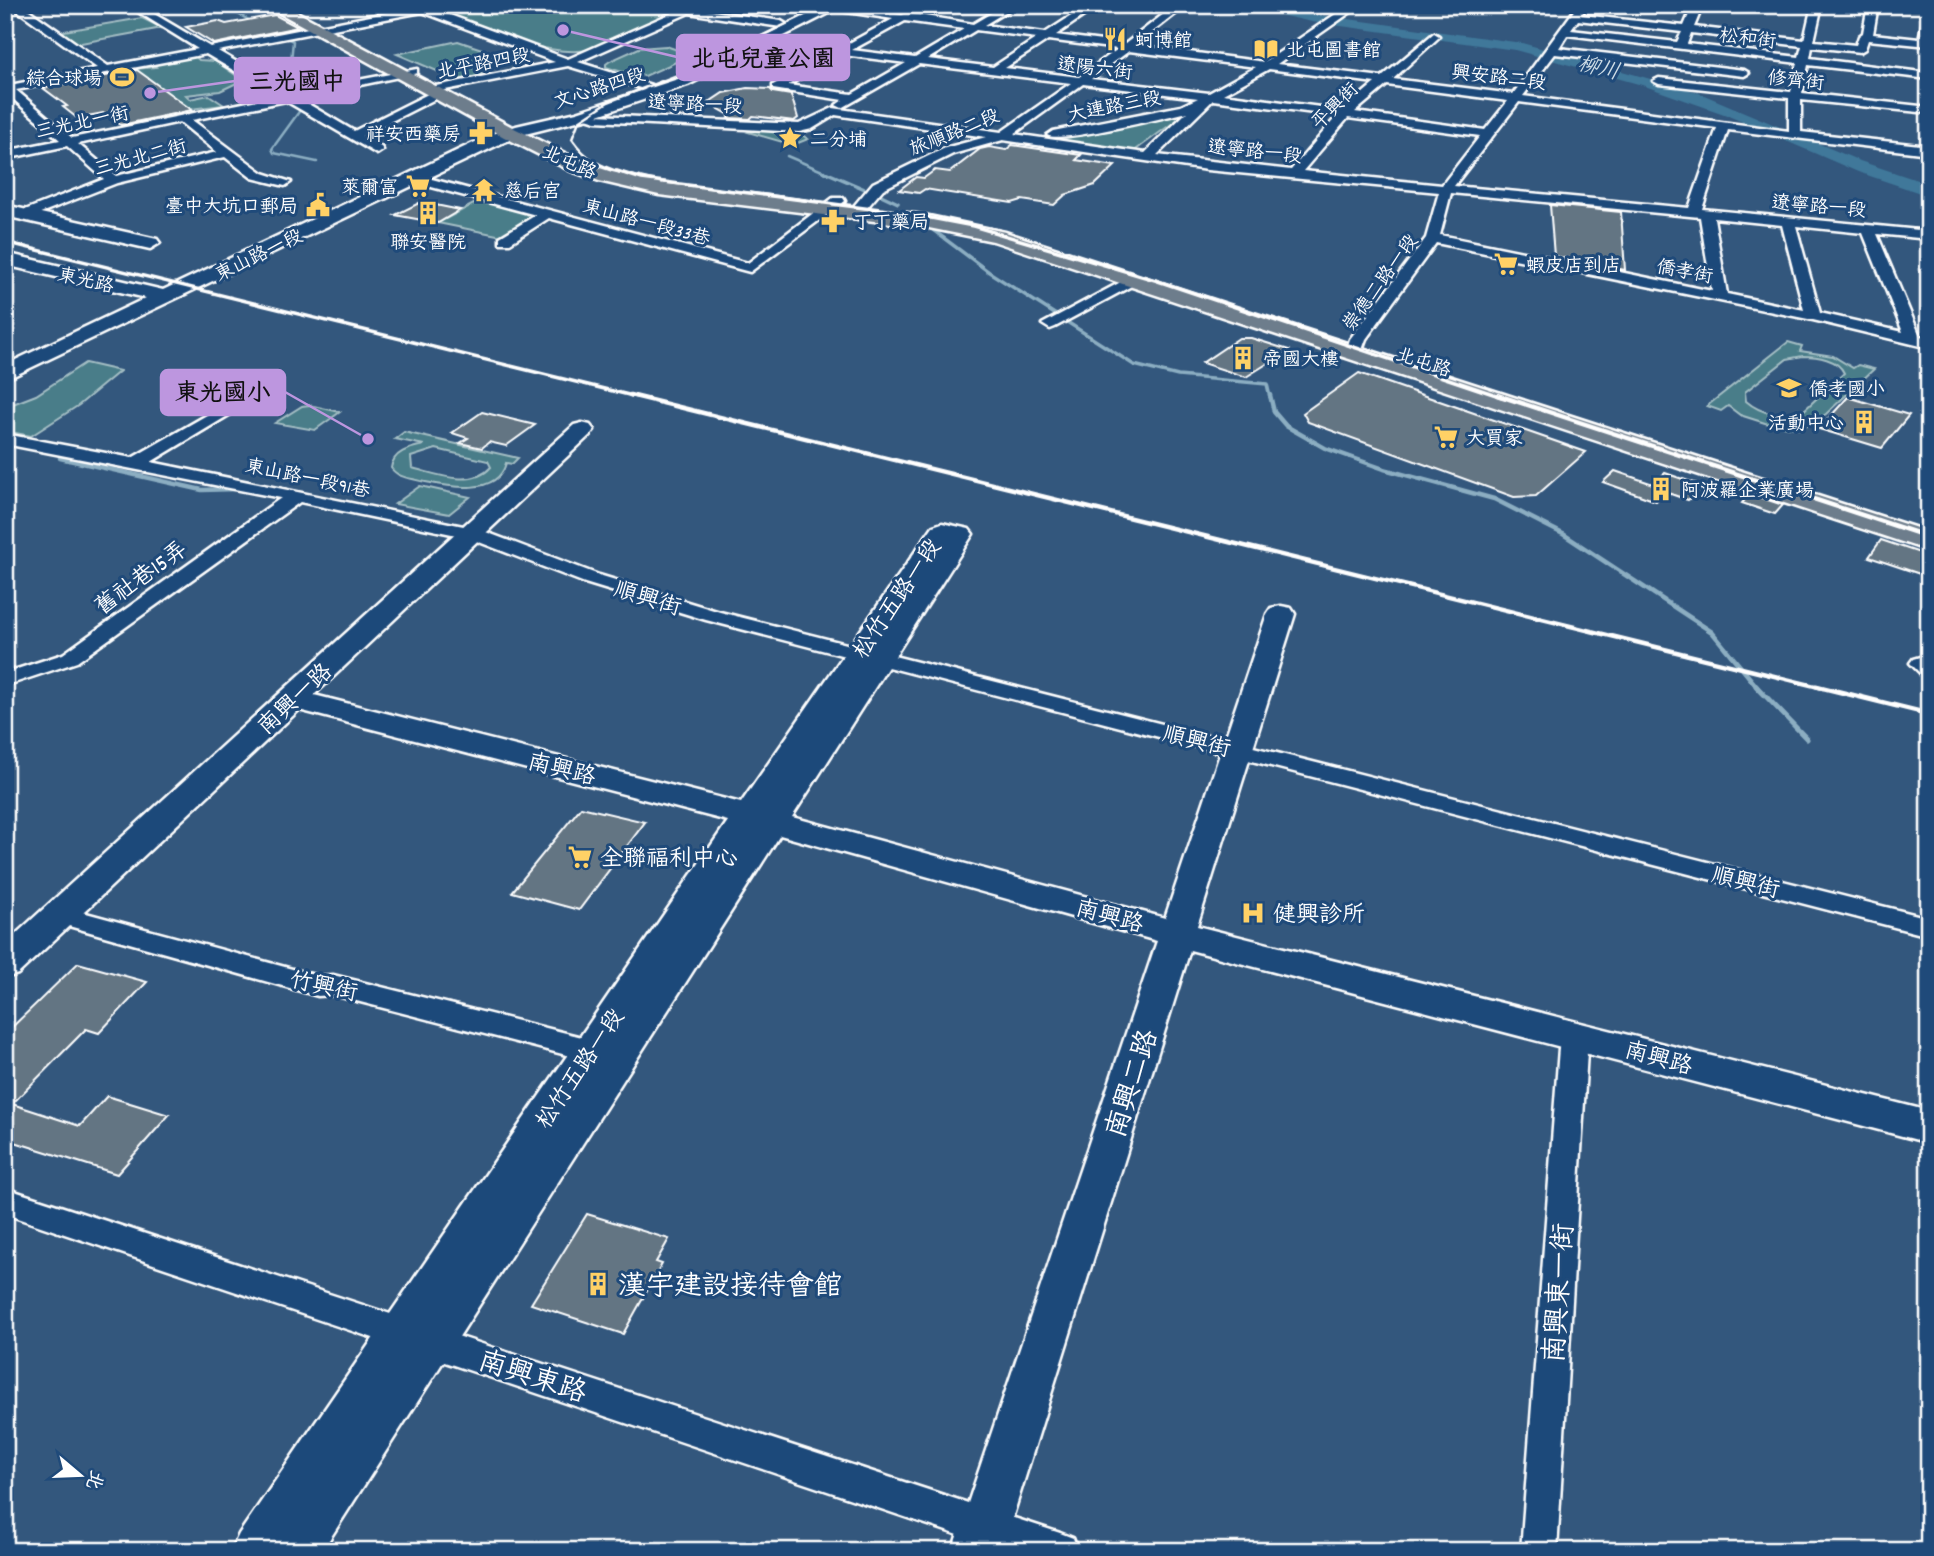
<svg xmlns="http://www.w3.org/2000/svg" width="1934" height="1556" viewBox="0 0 1934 1556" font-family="Dekko,'LXGW WenKai TC',sans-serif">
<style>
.green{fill:#4a7d89;stroke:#a4bec4;stroke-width:2;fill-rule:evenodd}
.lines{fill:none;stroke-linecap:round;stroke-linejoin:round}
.stream-far3{stroke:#8caec2;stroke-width:2.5}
.stream-far2{stroke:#8caec2;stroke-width:3.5}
.stream-far1{stroke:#8caec2;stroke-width:4.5}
.stream{stroke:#8caec2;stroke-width:5}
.river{fill:#3f789a;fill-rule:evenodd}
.building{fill:#637583;stroke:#fff;stroke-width:2}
.street-casing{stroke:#fff;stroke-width:5}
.secondary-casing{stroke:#fff;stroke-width:5}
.primary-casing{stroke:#fff;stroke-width:5}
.street{fill:#1f4a7a;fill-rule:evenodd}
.secondary{fill:#1f4a7a;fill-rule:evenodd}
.primary{fill:#6d7d8c;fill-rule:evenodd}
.rail-far3{stroke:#fff;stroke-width:2.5}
.rail-far2{stroke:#fff;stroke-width:3.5}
.rail-far1{stroke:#fff;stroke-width:4.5}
.rail{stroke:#fff;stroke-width:5}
.labels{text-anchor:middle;stroke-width:6;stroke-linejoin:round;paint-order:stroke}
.far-street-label{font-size:19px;fill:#fff;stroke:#1f4a7a}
.far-poi-label{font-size:19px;fill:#fff;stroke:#1f4a7a;text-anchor:start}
.far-water-label{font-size:21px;font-style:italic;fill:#cfdde6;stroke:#1f4a7a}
.street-label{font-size:23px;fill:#fff;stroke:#1f4a7a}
.poi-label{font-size:23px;fill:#fff;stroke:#1f4a7a;text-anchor:start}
.near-street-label{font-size:28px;fill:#fff;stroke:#1f4a7a}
.near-poi-label{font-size:28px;fill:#fff;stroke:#1f4a7a;text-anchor:start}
.leader{fill:none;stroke:#bd96df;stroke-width:2.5}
.callout-dot{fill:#bd96df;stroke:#1f4a7a;stroke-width:2.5}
.callout{fill:#bd96df;stroke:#bd96df;stroke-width:2.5}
.callout-label{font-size:24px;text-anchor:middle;font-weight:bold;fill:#111}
</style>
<rect width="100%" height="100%" fill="#33577d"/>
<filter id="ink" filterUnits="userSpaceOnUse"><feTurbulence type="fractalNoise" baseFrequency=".0143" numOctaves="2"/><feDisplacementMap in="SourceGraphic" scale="14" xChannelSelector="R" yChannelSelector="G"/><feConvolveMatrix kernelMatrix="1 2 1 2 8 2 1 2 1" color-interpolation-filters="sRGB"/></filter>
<g filter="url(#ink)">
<!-- green -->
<path class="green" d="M425,5H688C665,16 612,46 590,50C537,58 475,24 425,5Z
M142,18L162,28L76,44L58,32Z
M458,41L512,59L473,68L483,75L458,80L397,54Z
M666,46L683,52L697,46L707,48L645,76L635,74L637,72H622L606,67V64L610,61L639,48Z
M195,56L199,60L215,61L243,80L220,91L186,95L190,99L209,95L224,105L190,109L134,69L156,67L153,64Z
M1180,113L1185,114L1133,152L1044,137L1084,133Z
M752,130L799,133L808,139L793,145L748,132Z
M481,200L541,214L502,236L438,223Z
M1788,342L1802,346L1800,351L1833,356L1853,368L1858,365L1874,369L1826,414L1801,429L1765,423L1740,415L1728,406L1721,411L1707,406ZM1803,356C1817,356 1838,359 1844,373L1801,413C1783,418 1761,414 1746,401L1745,392L1787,359Z
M85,363L120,371L79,405L31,436L5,431V407L36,395Z
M309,405L340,412L315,430L275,423L302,406Z
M404,432L518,458L512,464L506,463C497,498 446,486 421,481C410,478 398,478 391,468C393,452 409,448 424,445L395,439ZM436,449L488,461L491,467C472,489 436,474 412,468L411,457Z
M420,486L470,497L449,514L395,504Z"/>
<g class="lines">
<!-- stream-far3 -->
<path class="stream-far3" d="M220,5L253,22
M268,29L293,41L290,71L314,78V90
M301,109L272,149L274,153L317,162
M787,156L827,173"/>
<!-- stream-far2 -->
<path class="stream-far2" d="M823,171L867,190
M879,194L898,203
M929,227L989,272L1134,365L1178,376L1267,384L1270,397"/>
<!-- stream-far1 -->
<path class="stream-far1" d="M1270,395L1274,412L1286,426L1325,448L1384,469L1494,499L1563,534L1712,632L1758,688
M60,458L202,490L237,489"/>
<!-- stream -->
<path class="stream" d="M1756,686L1807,739"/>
<!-- river -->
<path class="river" d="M1246,5H1274L1312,14L1522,43L1697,92L1860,161L1929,184V196L1858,172L1724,114L1642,85L1515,50L1312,22L1248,8Z"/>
</g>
<!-- building -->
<path class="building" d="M275,15L298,27L214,44L186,27L218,21L226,24Z
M137,70L192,110L121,125L103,113L77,118L63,107L67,106L43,88Z
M747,88L770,89L773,92L791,95L798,118L794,121L753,116L750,119L728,118L730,115L708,103L723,93Z
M1012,145L1081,155L1076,160L1115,166L1095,185L1065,195L1054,205L1022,200L1012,203L925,189L919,193L899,190L916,177L924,178L935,170L950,172L980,149L989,147L1006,150Z
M421,202L460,210L438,223L395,215Z
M1550,205L1621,212L1625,270L1554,256Z
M1239,338H1251L1289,350L1246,377L1202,363Z
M1359,373L1586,452L1536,496L1514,497L1308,422L1303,413Z
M1848,397L1909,415L1882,448L1819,429Z
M482,412L535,425L506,446L489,442L482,448L460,443L468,438L452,433Z
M1615,471L1653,484L1665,473L1703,486L1688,500L1665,492L1656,501L1603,482Z
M1750,494L1783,505L1775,514L1742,503Z
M1881,540L1929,556V577L1869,557Z
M581,807L645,822L579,910L512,892Z
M78,963L147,982L99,1033L86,1029L12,1104L80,1126L107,1096L169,1115L117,1174L5,1139V1034Z
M587,1214L669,1239L656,1262L662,1264L623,1334L531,1304Z"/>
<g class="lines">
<!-- street casing -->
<g class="street-casing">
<path id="street" d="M10,5H22L108,66L198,49L127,5H139L210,47L412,8L408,5H423L568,59L690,5H704L699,9L781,21L786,24L781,27L689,13L578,62L651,85L653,87L647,90L568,66L440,91L441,96L362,136L381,147L383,150L377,154L286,101L192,120L263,173L291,182L285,186L252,178L225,157L117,183L25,219L20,218V212L104,179L67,146L5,159V151L60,140L5,92V83L10,85L97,68ZM422,12L555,62L426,88L424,90L430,93L354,131L298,98L413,74L417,73V69L289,93L218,51ZM206,54L277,96L72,138L16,90ZM180,122L217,152L116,176L78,144Z
M801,5H830L902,15L907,13L973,24L1005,5H1017L984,25L1045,33L1088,5H1100L1056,35L1125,44L1165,13L1139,5L1171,9L1176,5H1187L1136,45L1265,62L1349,5H1361L1277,64L1382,77L1434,33L1439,36L1438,38L1393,79L1513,94L1578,5H1588L1581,15L1684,26L1693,5H1703L1694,27L1804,40L1812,5H1822L1814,41L1856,45L1859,36L1863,33L1868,5H1878L1873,34L1919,39L1924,16L1929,13V46L1868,40L1865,49L1860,52L1812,47L1810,58L1929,73V79L1808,65L1802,93L1929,107V113L1801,100V132L1929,146V154L1728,130L1702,209L1929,231V239L1877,234L1920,336L1929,338V348L1813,320L1436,243L1366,339L1360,355L1354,357L1346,352L1350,339L1426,238L1439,192L1207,170L1003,140L953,154L883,189L860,216L855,217L848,213L873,183L945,148L986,137L835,115L812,129L799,132L596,121L577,115L583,112L596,115L799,124L833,108L1001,132L1071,83L919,64L842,108L836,105L843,100L773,89V85L893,19ZM1578,20L1682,32L1677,42L1571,30ZM905,21L964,29L915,58L852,50ZM976,30L1037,38L993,67L928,59ZM1691,33L1802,46L1799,57L1687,44ZM1567,35L1798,63L1791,92L1659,78L1653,81L1659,84L1789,98V131L1523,96L1555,54L1744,76L1749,73L1744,70L1559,48ZM1048,40L1118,49L1079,77L1005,68ZM1129,51L1256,67L1209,93L1091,79ZM843,55L906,63L852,94L788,85ZM1269,69L1375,83L1343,110L1223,94ZM1083,84L1198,98L1181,106L1053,131L1047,135C1059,144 1166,117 1187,112L1145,153L1014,134ZM1387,85L1508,101L1485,130L1355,112ZM1213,100L1337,116L1291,170L1157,155ZM1519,102L1717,128L1689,208L1454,186ZM1348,118L1480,136L1442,185L1303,171ZM1451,193L1700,217L1712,291L1440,235ZM1714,218L1782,225L1804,310L1727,294ZM1796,226L1863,233L1903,332L1820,313Z
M413,174L748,263L833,198H843L845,201L750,272L549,218L510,243H500V237L536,215L409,181L407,178Z
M1134,275L1141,279L1139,282L1055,327L1050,329L1042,324Z
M273,377L281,382L279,385L151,462L478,529L599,575L720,612L1929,918V936L706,620L585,583L466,537L300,502L77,662L5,686V673L63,654L281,498L5,444V434L132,458Z
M1920,657L1929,660V677L1922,675L1910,663L1913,659Z
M60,906L318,976L333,975L590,1039L600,1043L604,1050L600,1057L590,1061L333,995L318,996L51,921L47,915L51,909Z
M1574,1025L1584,1028L1588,1035L1557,1551H1521L1560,1035L1564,1028Z
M5,1188L1060,1533L1073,1538L1078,1551H1006L5,1214Z"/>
</g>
<!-- secondary casing -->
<g class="secondary-casing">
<path id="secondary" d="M827,5H845L688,85L589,118L525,134L502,143L5,380V365L146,298L5,265V253L163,290L490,135L516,126L577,112L678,79Z
M5,205L157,239L160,243L150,249L5,216Z
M582,423L590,425L594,430L590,435L314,695L741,803L933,526L942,523L969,529L973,534L792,817L1165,918L1267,614L1271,608L1281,606L1291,608L1295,614L1197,926L1929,1111V1143L1190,950L1002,1551H952L1157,941L780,835L322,1551H231L239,1534L728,821L299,710L18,974L5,978V944L574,425Z"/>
</g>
<!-- primary casing -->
<g class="primary-casing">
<path id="primary" d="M265,5H284L516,129L585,163L612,172L659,183L924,215L1005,232L1929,532V551L993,241L924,227L659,195L599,181L571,171L504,137Z"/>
</g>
<!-- street -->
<use href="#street" class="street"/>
<!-- secondary -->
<use href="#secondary" class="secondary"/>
<!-- primary -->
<use href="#primary" class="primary"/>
<!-- rail-far3 -->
<path class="rail-far3" d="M623,173C600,166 586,159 572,139L579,121L608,102L698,67L825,5"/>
<!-- rail-far2 -->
<path class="rail-far2" d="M617,171L642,179L910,214L973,226L1155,280L1502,397
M5,242L637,397"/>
<!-- rail-far1 -->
<path class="rail-far1" d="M630,395L1823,688
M1497,395L1929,537"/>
<!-- rail -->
<path class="rail" d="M1816,686L1929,714"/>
</g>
</g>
<!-- icons -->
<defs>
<g id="restaurant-bare" transform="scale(1.89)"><path d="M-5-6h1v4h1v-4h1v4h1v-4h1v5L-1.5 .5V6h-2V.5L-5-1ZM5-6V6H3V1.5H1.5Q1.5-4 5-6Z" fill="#ffd166" stroke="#1f4a7a" stroke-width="2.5" paint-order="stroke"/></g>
<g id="library-bare" transform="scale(1.89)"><path d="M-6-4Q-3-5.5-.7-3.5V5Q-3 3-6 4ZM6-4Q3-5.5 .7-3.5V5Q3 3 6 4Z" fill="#ffd166" stroke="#1f4a7a" stroke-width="2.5" paint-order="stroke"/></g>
<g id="stadium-bare" transform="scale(1.89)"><path d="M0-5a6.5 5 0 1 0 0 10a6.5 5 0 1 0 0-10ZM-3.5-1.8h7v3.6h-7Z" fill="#ffd166" stroke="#1f4a7a" stroke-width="2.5" paint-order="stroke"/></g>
<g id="pharmacy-bare" transform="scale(1.89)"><path d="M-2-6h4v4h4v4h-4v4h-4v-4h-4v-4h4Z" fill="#ffd166" stroke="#1f4a7a" stroke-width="2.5" paint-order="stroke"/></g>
<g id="sight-bare" transform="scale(1.89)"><path d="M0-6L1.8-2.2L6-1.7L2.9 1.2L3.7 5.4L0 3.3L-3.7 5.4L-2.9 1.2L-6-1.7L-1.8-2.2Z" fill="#ffd166" stroke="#1f4a7a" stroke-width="2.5" paint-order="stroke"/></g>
<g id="supermarket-bare" transform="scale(1.89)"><path d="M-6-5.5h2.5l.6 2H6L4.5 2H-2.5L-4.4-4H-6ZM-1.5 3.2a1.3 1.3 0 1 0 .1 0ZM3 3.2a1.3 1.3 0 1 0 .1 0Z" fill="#ffd166" stroke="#1f4a7a" stroke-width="2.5" paint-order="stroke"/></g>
<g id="temple-bare" transform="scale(1.89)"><path d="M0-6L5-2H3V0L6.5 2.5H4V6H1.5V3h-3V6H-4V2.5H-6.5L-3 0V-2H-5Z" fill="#ffd166" stroke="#1f4a7a" stroke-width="2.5" paint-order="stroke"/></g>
<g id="civic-bare" transform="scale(1.89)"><path d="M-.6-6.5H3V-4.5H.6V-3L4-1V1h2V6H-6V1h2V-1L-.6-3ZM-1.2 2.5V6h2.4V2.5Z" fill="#ffd166" stroke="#1f4a7a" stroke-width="2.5" paint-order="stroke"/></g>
<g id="building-bare" transform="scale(1.89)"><path d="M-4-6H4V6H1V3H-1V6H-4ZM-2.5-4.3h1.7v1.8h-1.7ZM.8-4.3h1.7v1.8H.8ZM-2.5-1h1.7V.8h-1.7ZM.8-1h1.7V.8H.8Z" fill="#ffd166" stroke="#1f4a7a" stroke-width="2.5" paint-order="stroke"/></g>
<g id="school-bare" transform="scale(1.89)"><path d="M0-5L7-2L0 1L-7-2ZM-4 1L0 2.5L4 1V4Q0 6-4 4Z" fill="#ffd166" stroke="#1f4a7a" stroke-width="2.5" paint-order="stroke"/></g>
<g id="hospital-bare" transform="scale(1.89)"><path d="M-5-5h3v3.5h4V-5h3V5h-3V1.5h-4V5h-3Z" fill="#ffd166" stroke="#1f4a7a" stroke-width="2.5" paint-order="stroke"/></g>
</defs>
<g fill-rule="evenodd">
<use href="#restaurant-bare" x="1115" y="39"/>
<use href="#library-bare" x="1266" y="49"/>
<use href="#stadium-bare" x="122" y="77"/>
<use href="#pharmacy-bare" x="481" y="133"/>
<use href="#sight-bare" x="790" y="138"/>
<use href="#supermarket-bare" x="418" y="186"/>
<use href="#temple-bare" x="484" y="190"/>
<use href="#civic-bare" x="318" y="205"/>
<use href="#building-bare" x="428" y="213"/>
<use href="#pharmacy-bare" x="833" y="221"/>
<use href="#supermarket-bare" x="1506" y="264"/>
<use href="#building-bare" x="1243" y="358"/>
<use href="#school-bare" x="1789" y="388"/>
<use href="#building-bare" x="1864" y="422"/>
<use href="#supermarket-bare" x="1446" y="437"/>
<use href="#building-bare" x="1661" y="489"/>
<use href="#supermarket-bare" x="580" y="857"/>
<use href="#hospital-bare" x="1253" y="913"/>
<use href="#building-bare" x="598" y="1284"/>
</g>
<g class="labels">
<!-- far-street labels -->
<g class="far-street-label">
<text transform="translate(1748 37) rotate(7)" y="7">松和街</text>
<text transform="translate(483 62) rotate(-11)" y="7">北平路四段</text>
<text transform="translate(1095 67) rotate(7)" y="7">遼陽六街</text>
<text transform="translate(1499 76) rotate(7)" y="7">興安路二段</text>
<text transform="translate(1796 79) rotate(6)" y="7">修齊街</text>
<text transform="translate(599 87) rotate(-18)" y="7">文心路四段</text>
<text transform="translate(695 103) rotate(3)" y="7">遼寧路一段</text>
<text transform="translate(1114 105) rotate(-11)" y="7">大連路三段</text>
<text transform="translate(1334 105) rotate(-45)" y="7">平興街</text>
<text transform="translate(82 121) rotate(-12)" y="7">三光北一街</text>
<text transform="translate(954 131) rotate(-22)" y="7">旅順路二段</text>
<text transform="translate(1255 150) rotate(6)" y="7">遼寧路一段</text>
<text transform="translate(140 156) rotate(-15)" y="7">三光北二街</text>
<text transform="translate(570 161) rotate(24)" y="7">北屯路</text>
<text transform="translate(1819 205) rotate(5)" y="7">遼寧路一段</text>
<text transform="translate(647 221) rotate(15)" y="7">東山路一段33巷</text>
<text transform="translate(258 254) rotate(-26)" y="7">東山路一段</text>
<text transform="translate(1685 270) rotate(11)" y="7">僑孝街</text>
<text transform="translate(86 279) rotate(13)" y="7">東光路</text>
<text transform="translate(1379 282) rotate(-54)" y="7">崇德二路一段</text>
<text transform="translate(1424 361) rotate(18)" y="7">北屯路</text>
<text transform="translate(308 477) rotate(12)" y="7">東山路一段91巷</text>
</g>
<!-- far-poi labels -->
<g class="far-poi-label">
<text x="1135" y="46">蚵博館</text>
<text x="1286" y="56">北屯圖書館</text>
<text x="102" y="84" text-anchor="end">綜合球場</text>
<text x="461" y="140" text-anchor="end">祥安西藥房</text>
<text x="810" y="145">二分埔</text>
<text x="398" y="193" text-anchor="end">萊爾富</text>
<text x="504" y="197">慈后宮</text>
<text x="298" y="212" text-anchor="end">臺中大坑口郵局</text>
<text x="853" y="228">丁丁藥局</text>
<text x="428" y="248" text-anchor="middle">聯安醫院</text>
<text x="1526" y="271">蝦皮店到店</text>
<text x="1263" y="365">帝國大樓</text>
<text x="1809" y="395">僑孝國小</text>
<text x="1844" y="429" text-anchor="end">活動中心</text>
<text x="1466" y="444">大買家</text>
<text x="1681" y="496">阿波羅企業廣場</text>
</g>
<!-- far-water labels -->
<g class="far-water-label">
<text transform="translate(1599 67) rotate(14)" y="7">柳川</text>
</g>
<!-- street labels -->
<g class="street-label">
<text transform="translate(140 577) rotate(-36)" y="8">舊社巷15弄</text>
<text transform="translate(648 597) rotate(17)" y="8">順興街</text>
<text transform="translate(896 598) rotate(-56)" y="8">松竹五路一段</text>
<text transform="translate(294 698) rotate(-43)" y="8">南興一路</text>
<text transform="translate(1197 740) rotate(14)" y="8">順興街</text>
<text transform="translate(562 768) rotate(14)" y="8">南興路</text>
<text transform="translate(1746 881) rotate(14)" y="8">順興街</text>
<text transform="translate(1110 915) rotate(15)" y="8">南興路</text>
<text transform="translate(324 985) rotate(12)" y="8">竹興街</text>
<text transform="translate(1659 1057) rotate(15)" y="8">南興路</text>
<text transform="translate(579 1068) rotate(-56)" y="8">松竹五路一段</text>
</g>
<!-- poi labels -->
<g class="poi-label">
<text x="600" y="865">全聯福利中心</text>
<text x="1273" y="921">健興診所</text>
</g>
<!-- near-street labels -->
<g class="near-street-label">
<text transform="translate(1130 1083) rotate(-72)" y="10">南興二路</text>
<text transform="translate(1557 1293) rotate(-86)" y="10">南興東一街</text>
<text transform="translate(533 1375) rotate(18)" y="10">南興東路</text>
</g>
<!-- near-poi labels -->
<g class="near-poi-label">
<text x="618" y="1294">漢宇建設接待會館</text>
</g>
</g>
<!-- callouts -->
<path class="leader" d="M563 30L677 57M150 93L235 81M368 439L285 392"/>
<g class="callout-dot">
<circle cx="563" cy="30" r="7"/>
<circle cx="150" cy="93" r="7"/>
<circle cx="368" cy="439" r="7"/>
</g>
<g class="callout">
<rect x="677" y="35" width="172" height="45" rx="7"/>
<rect x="235" y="58" width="124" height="45" rx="7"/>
<rect x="161" y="370" width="124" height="45" rx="7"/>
</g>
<g class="callout-label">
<text x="763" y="66">北屯兒童公園</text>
<text x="297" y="89">三光國中</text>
<text x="223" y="400">東光國小</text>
</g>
<!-- margin -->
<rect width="1934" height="1556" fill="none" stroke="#1f4a7a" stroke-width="28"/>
<rect x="14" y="14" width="1906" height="1528" fill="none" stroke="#fff" stroke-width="2.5" filter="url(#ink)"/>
<!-- north arrow -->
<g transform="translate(80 1475) rotate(109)" stroke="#1f4a7a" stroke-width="5" paint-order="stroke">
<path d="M0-5L12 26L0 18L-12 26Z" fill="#ffffff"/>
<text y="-10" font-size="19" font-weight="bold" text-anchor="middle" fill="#ffffff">北</text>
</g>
</svg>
